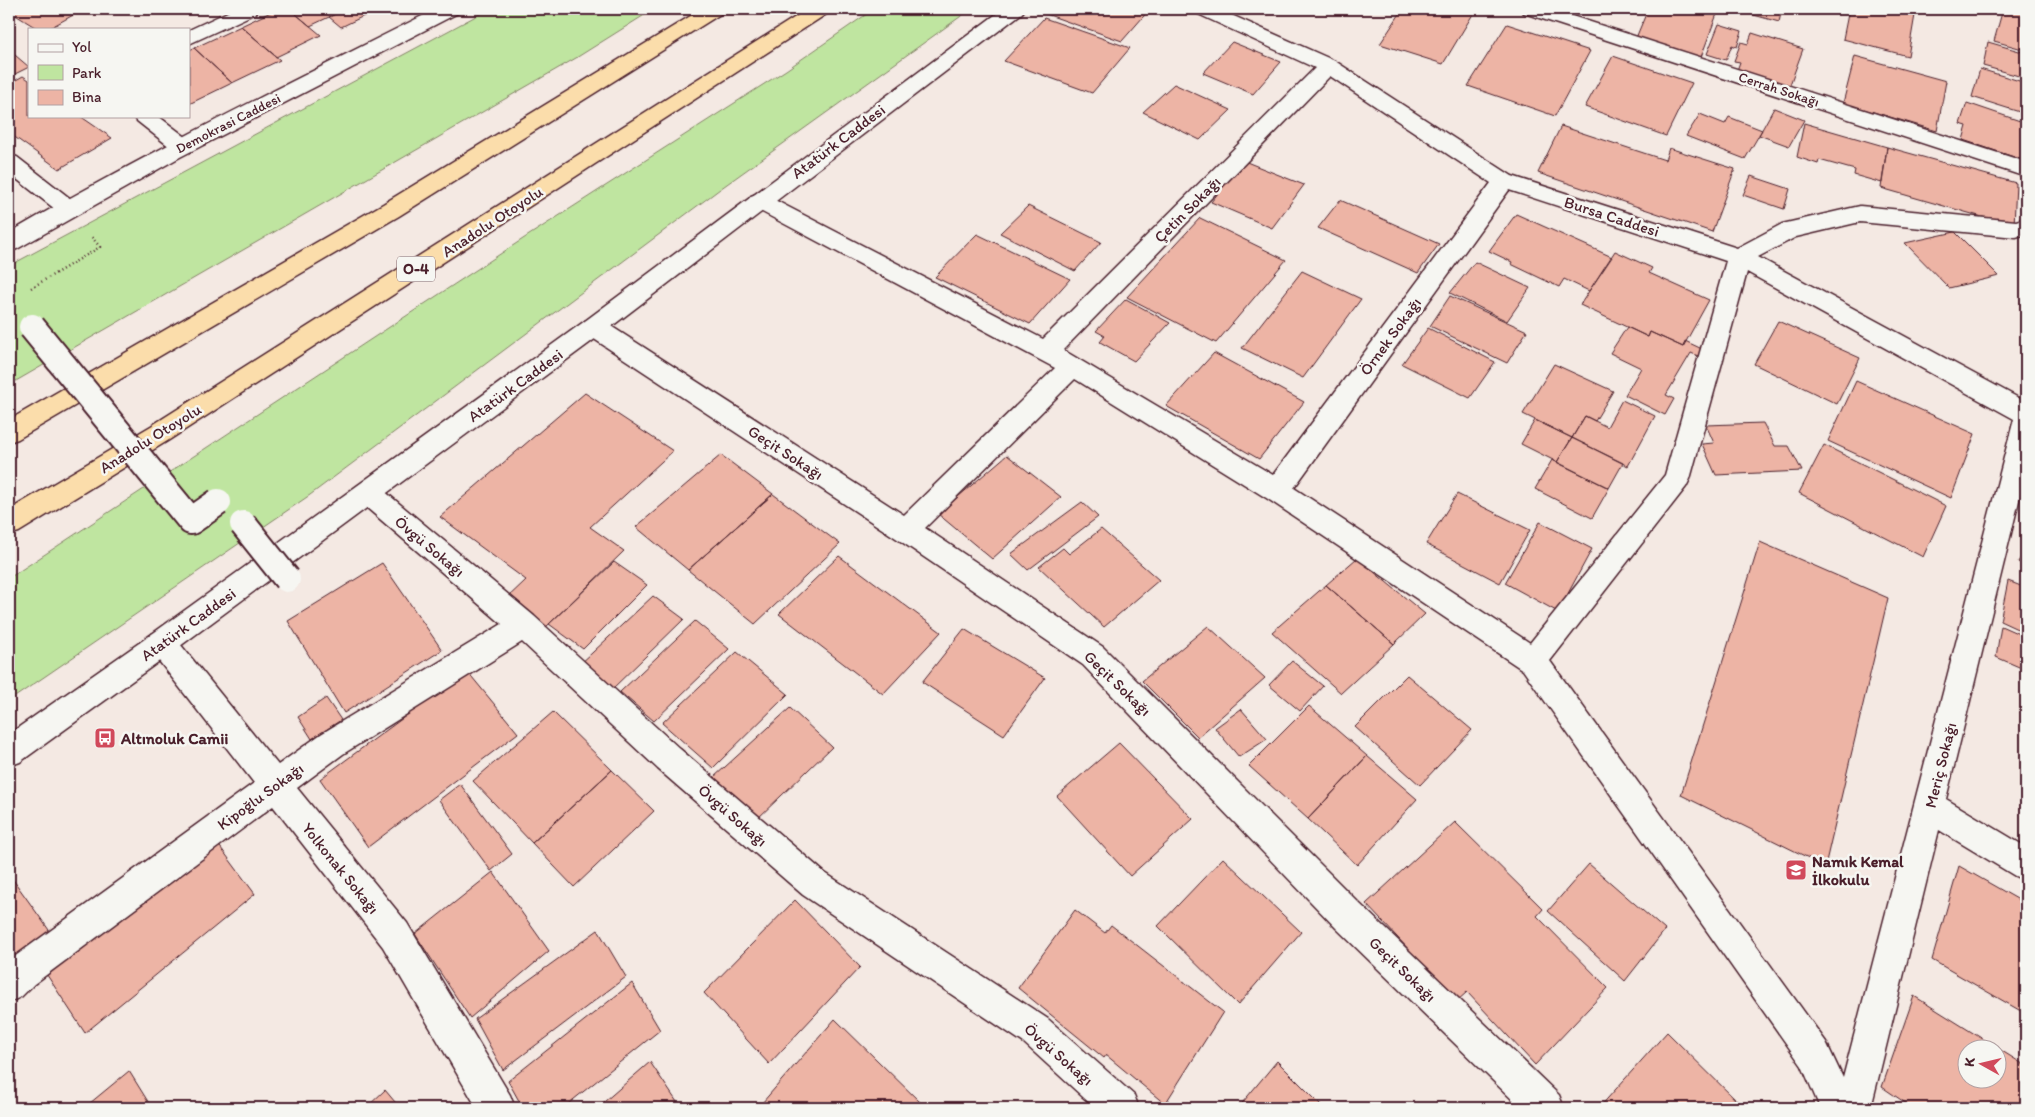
<svg xmlns="http://www.w3.org/2000/svg" width="2035" height="1117" viewBox="0 0 2035 1117" font-family="Itim,sans-serif">
<style>
.green{fill:#bfe5a0;stroke:#848266}
.building{fill:#edb4a5;stroke:#4a1f2b;fill-rule:evenodd}
.lines{fill:none;stroke-linecap:round;stroke-linejoin:round}
.street-casing{stroke:#4a1f2b;stroke-width:3}
.secondary-casing{stroke:#4a1f2b;stroke-width:3}
.highway-casing{stroke:#4a1f2b;stroke-width:3}
.path{stroke:#4a1f2b;stroke-width:2.5;stroke-dasharray:1 3;stroke-linecap:butt}
.street{fill:#f6f6f2;fill-rule:evenodd}
.secondary{fill:#f6f6f2;fill-rule:evenodd}
.highway{fill:#fbddab;fill-rule:evenodd}
.street-bridge-casing{stroke:#4a1f2b;stroke-width:30;stroke-linecap:butt}
.street-bridge{stroke:#f6f6f2;stroke-width:26}
.labels{text-anchor:middle;stroke-width:5;stroke-linejoin:round;paint-order:stroke}
.far-street-label{font-size:14px;fill:#4a1f2b;stroke:#f6f6f2}
.shield{fill:#f6f6f2;stroke:#7e6067;stroke-width:1}
.shield-label{font-size:15px;font-weight:bold;fill:#4a1f2b}
.street-label{font-size:16px;fill:#4a1f2b;stroke:#f6f6f2}
.poi-label{font-size:16px;font-weight:bold;fill:#4a1f2b;stroke:#f6f6f2;text-anchor:start}
</style>
<rect width="100%" height="100%" fill="#f4e9e3"/>
<filter id="ink" filterUnits="userSpaceOnUse"><feTurbulence type="fractalNoise" baseFrequency=".02" numOctaves="2"/><feDisplacementMap in="SourceGraphic" scale="10" xChannelSelector="R" yChannelSelector="G"/><feConvolveMatrix kernelMatrix="1 2 1 2 8 2 1 2 1" color-interpolation-filters="sRGB"/></filter>
<g filter="url(#ink)">
<!-- green -->
<path class="green" d="M489,9H654L576,58L9,385V266Z
M874,9H971L720,189L310,495L9,701V578L526,237L786,70Z"/>
<!-- building -->
<path class="building" d="M9,9H84L48,29H38L9,11Z
M277,9H290L321,35L276,57L241,26Z
M290,9H346L310,26Z
M346,9H362L368,14L341,27L329,17Z
M1051,9H1150L1122,41L1046,14Z
M1403,9H1476L1443,64L1380,44Z
M1552,9H1579L1575,16Z
M1648,9H1699L1717,14L1701,57L1636,38Z
M1732,9H1782L1779,22Z
M1849,9H1916L1908,56L1843,39Z
M2003,9H2014L2026,12V50L1994,41Z
M1044,18L1130,48L1092,93L1004,61Z
M1507,24L1590,51L1555,116L1468,86Z
M1719,24L1742,31L1737,47L1732,45L1726,60L1707,54Z
M241,26L280,60L232,83L194,48Z
M1752,33L1803,49L1788,90L1736,73L1740,62L1734,61L1741,42L1748,44Z
M1232,42L1281,62L1253,94L1203,73Z
M1988,42L2026,53V78L1983,66Z
M194,48L232,83L189,104V50Z
M9,50L29,67L9,77Z
M1613,56L1692,83L1666,136L1585,107Z
M1855,56L1946,81L1937,131L1843,103Z
M1980,69L2026,83V114L1972,97Z
M23,76L29,80V116H80L112,138L59,169L9,133V84Z
M1174,84L1231,110L1200,140L1143,112Z
M1967,103L2026,123V149L2023,160L1963,140L1967,126L1960,124Z
M1774,108L1804,120L1789,146L1759,135Z
M1700,114L1725,124L1729,117L1762,130L1745,159L1686,136Z
M1804,123L1887,147L1882,183L1854,175L1855,170L1819,160L1818,164L1797,157Z
M1561,126L1665,160L1669,148L1735,169L1712,232L1538,173Z
M1887,147L2016,183L2014,226L1881,188Z
M1244,161L1304,185L1272,228L1211,202Z
M1751,176L1790,189L1784,209L1743,195Z
M1340,200L1439,244L1418,273L1318,228Z
M1028,206L1101,242L1075,271L1000,233Z
M1516,214L1612,257L1589,291L1564,279L1559,287L1511,264L1512,262L1489,251Z
M1200,218L1286,260L1216,343L1127,297Z
M1955,232L1999,276L1949,288L1905,243Z
M977,234L1070,279L1030,324L935,277Z
M1615,251L1652,268L1649,273L1709,300L1683,347L1650,332L1648,337L1580,305Z
M1475,262L1530,288L1507,321L1450,293Z
M1302,271L1361,299L1303,378L1242,348Z
M1450,296L1527,331L1507,363L1430,326Z
M1126,299L1170,323L1134,361L1100,342L1105,336L1096,331Z
M1778,321L1860,358L1837,404L1754,364Z
M1627,327L1648,337L1650,332L1683,347L1685,341L1702,349L1698,356L1691,353L1666,395L1674,399L1665,415L1625,395L1641,368L1610,353Z
M1428,328L1495,362L1470,398L1402,364Z
M1214,353L1304,402L1259,459L1166,406Z
M1554,364L1613,391L1595,421L1585,416L1572,438L1523,414Z
M1856,381L1975,434L1951,498L1828,441Z
M585,393L673,451L590,527L624,551L543,630L505,600L526,580L440,517Z
M1622,400L1655,416L1628,466L1572,438L1585,416L1607,427Z
M1535,420L1572,438L1557,462L1521,444Z
M1763,423L1775,446H1789L1802,471L1716,475L1702,444L1714,443L1706,425Z
M1572,438L1623,463L1609,488L1557,462Z
M1824,445L1946,506L1923,557L1799,493Z
M721,455L773,494L688,570L636,527Z
M1007,455L1061,497L992,559L938,514Z
M1552,460L1609,488L1592,518L1535,489Z
M773,494L840,544L755,624L688,570Z
M1457,494L1530,530L1500,583L1426,544Z
M1082,502L1098,517L1028,570L1011,554Z
M1540,522L1592,549L1558,612L1505,583Z
M1101,529L1159,580L1104,627L1039,567L1063,548L1069,554Z
M1760,542L1888,598L1825,866L1681,795Z
M2026,549V567L2018,562Z
M839,556L941,632L883,694L779,614Z
M1357,558L1425,614L1394,644L1326,585Z
M614,562L647,585L583,649L549,624Z
M382,563L442,650L344,713L288,621Z
M2008,581L2026,588V633L2000,621Z
M1326,585L1394,644L1341,693L1272,632Z
M653,596L684,619L609,692L578,666Z
M695,621L729,649L654,721L620,692Z
M1208,626L1265,678L1198,737L1142,681Z
M2001,626L2026,637V670L1996,657Z
M964,629L1045,678L1004,735L922,682Z
M737,652L788,694L713,768L662,723Z
M1292,661L1323,686L1300,711L1269,685Z
M467,671L518,733L368,847L320,779Z
M1407,675L1472,730L1420,785L1355,727Z
M326,698L341,720L312,739L298,717Z
M1309,706L1367,756L1308,819L1249,766Z
M790,708L832,747L756,820L714,777Z
M1241,709L1267,739L1239,757L1215,728Z
M553,712L612,770L532,843L473,781Z
M1119,743L1193,819L1130,876L1057,796Z
M1367,756L1417,799L1357,865L1308,819Z
M612,770L654,811L574,887L532,843Z
M460,784L512,854L491,871L439,800Z
M1455,822L1543,909L1537,916L1608,988L1535,1065L1467,992L1457,1001L1366,904Z
M212,836L255,894L85,1033L43,969Z
M1223,858L1301,932L1238,1005L1158,926Z
M1589,864L1665,930L1625,981L1548,911Z
M1959,866L2026,904V1014L1932,960Z
M493,872L549,951L470,1018L415,934Z
M9,874L54,937L9,973Z
M795,900L860,967L769,1064L704,993Z
M1075,910L1105,933L1111,925L1223,1012L1165,1104L1106,1055L1104,1058L1018,988Z
M598,930L626,977L503,1070L475,1019Z
M632,983L660,1030L563,1108H523L508,1081Z
M1914,996L2026,1066V1108H1913L1882,1087ZM1968,1050H1998V1080H1968Z
M835,1019L921,1103L917,1108H767L762,1103Z
M1667,1032L1744,1108H1599Z
M1277,1061L1324,1108H1238Z
M650,1062L681,1108H597Z
M129,1071L152,1108H84Z
M385,1090L400,1108H366Z"/>
<g class="lines">
<!-- street casing -->
<g class="street-casing">
<path id="street" d="M234,9H259L256,13L189,44V30Z
M1193,9H1218L1335,61L1512,176L1737,248L1782,224L1860,206L2016,221L2026,218V234L2016,237L1860,222L1796,237L1758,257L2026,402V472L1946,799L2026,847V881L2015,876L1939,830L1871,1108H1820L1802,1066L1523,670L1268,499L1075,379L925,528L1103,647L1360,904L1559,1095L1564,1108H1521L1336,928L1083,665L896,538L585,333L582,327L585,321L594,318L603,321L904,515L1055,368L751,206L748,201L751,196L759,193L767,196L1043,339L1315,68L1196,13ZM1330,76L1491,183L1273,475L1063,350ZM1509,190L1726,261L1665,475L1530,643L1294,488ZM1747,272L2014,419L1843,1078L1826,1042L1550,661L1686,487L1690,479Z
M1521,9H1550L2026,162V177L1524,13Z
M134,116H158L191,141L194,146L191,151L183,153L175,151L137,121Z
M9,155L17,157L76,203L79,208L76,213L68,216L60,213L9,173Z
M368,482L377,485L534,616L680,749L825,873L1048,1019L1134,1095L1139,1108H1095L1024,1043L803,895L658,769L522,642L343,754L297,788L407,923L510,1095L515,1108H477L383,947L273,806L34,984L21,997L9,1002L10,960L254,783L152,652L148,643L152,634L162,630L172,634L278,765L321,734L502,624L359,501L355,493L359,485Z"/>
</g>
<!-- secondary casing -->
<g class="secondary-casing">
<path id="secondary" d="M436,9H461L458,13L180,157L17,249L9,251V233C148,152 293,81 436,9Z
M1003,9H1025L1022,13L603,333L172,652L20,762L9,766V734L152,634L585,321Z"/>
</g>
<!-- highway casing -->
<g class="highway-casing">
<path id="highway" d="M702,9H725L722,13L399,216L18,439L9,442V420L383,204Z
M808,9H831L828,13L169,440L19,532L9,535V510L151,426Z"/>
</g>
<!-- path -->
<path class="path" d="M31,288L100,247L90,235"/>
<!-- street -->
<use href="#street" class="street"/>
<!-- secondary -->
<use href="#secondary" class="secondary"/>
<!-- highway -->
<use href="#highway" class="highway"/>
<!-- street-bridge casing -->
<g class="street-bridge-casing">
<path id="street-bridge" d="M32,327L191,521L218,502
M243,524L287,579"/>
</g>
<!-- street-bridge -->
<use href="#street-bridge" class="street-bridge"/>
</g>
</g>
<!-- icons -->
<defs>
<g id="bus-square" transform="scale(1.125)"><rect x="-9" y="-9" width="18" height="18" rx="4" fill="#d1495b" stroke="#f6f6f2"/><path d="M-5-6H5V4H4V6H2V4H-2V6H-4V4H-5ZM-3.5-4V0h7V-4ZM-3.5 1.2v1.5H-2V1.2ZM2 1.2v1.5H3.5V1.2Z" fill="#fff"/></g>
<g id="school-square" transform="scale(1.125)"><rect x="-9" y="-9" width="18" height="18" rx="4" fill="#d1495b" stroke="#f6f6f2"/><path d="M0-5L7-2L0 1L-7-2ZM-4 1L0 2.5L4 1V4Q0 6-4 4Z" fill="#fff"/></g>
</defs>
<g fill-rule="evenodd">
<use href="#bus-square" x="105" y="738"/>
<use href="#school-square" x="1796" y="870"/>
</g>
<g class="labels">
<!-- far-street labels -->
<g class="far-street-label">
<text transform="translate(1779 89) rotate(18)" y="5">Cerrah Sokağı</text>
<text transform="translate(228 123) rotate(-27)" y="5">Demokrasi Caddesi</text>
</g>
<!-- shield labels -->
<rect class="shield" x="397" y="256.5" width="38" height="25" rx="4"/>
<g class="shield-label">
<text x="416" y="274">O-4</text>
</g>
<!-- street labels -->
<g class="street-label">
<text transform="translate(838 141) rotate(-37)" y="6">Atatürk Caddesi</text>
<text transform="translate(1187 209) rotate(-45)" y="6">Çetin Sokağı</text>
<text transform="translate(1612 216) rotate(18)" y="6">Bursa Caddesi</text>
<text transform="translate(492 221) rotate(-33)" y="6">Anadolu Otoyolu</text>
<text transform="translate(1390 336) rotate(-54)" y="6">Örnek Sokağı</text>
<text transform="translate(515 385) rotate(-36)" y="6">Atatürk Caddesi</text>
<text transform="translate(150 438) rotate(-32)" y="6">Anadolu Otoyolu</text>
<text transform="translate(786 452) rotate(33)" y="6">Geçit Sokağı</text>
<text transform="translate(430 546) rotate(40)" y="6">Övgü Sokağı</text>
<text transform="translate(188 624) rotate(-36)" y="6">Atatürk Caddesi</text>
<text transform="translate(1118 683) rotate(44)" y="6">Geçit Sokağı</text>
<text transform="translate(1940 765) rotate(-76)" y="6">Meriç Sokağı</text>
<text transform="translate(260 796) rotate(-36)" y="6">Kipoğlu Sokağı</text>
<text transform="translate(733 815) rotate(41)" y="6">Övgü Sokağı</text>
<text transform="translate(341 868) rotate(51)" y="6">Yolkonak Sokağı</text>
<text transform="translate(1403 969) rotate(44)" y="6">Geçit Sokağı</text>
<text transform="translate(1059 1054) rotate(41)" y="6">Övgü Sokağı</text>
</g>
<!-- poi labels -->
<g class="poi-label">
<text x="121" y="744">Altınoluk Camii</text>
<text x="1812" y="867">Namık Kemal<tspan x="1812" dy="18">İlkokulu</tspan></text>
</g>
</g>
<!-- margin -->
<rect width="2035" height="1117" fill="none" stroke="#f6f6f2" stroke-width="30"/>
<rect x="15" y="15" width="2005" height="1087" fill="none" stroke="#4a1f2b" stroke-width="2" filter="url(#ink)"/>
<!-- legend -->
<rect x="28" y="28" width="162" height="90" fill="#f6f6f2" stroke="#b1a0a2"/>
<rect x="38" y="44" width="25" height="8" fill="#f6f6f2" stroke="#b1a0a2"/>
<text x="72" y="52" font-size="15" fill="#4a1f2b">Yol</text>
<rect x="38" y="65" width="25" height="15" fill="#bfe5a0" stroke="#b1a0a2"/>
<text x="72" y="78" font-size="15" fill="#4a1f2b">Park</text>
<rect x="38" y="90" width="25" height="15" fill="#edb4a5" stroke="#b1a0a2"/>
<text x="72" y="102" font-size="15" fill="#4a1f2b">Bina</text>
<!-- north arrow -->
<g transform="translate(1982 1064) rotate(278)"><circle r="24" fill="#f6f6f2" stroke="#b1a0a2"/>
<path d="M0-4L9 19L0 12L-9 19Z" fill="#d1495b"/>
<text y="-8" font-size="14" font-weight="bold" text-anchor="middle" fill="#4a1f2b">K</text>
</g>
</svg>
